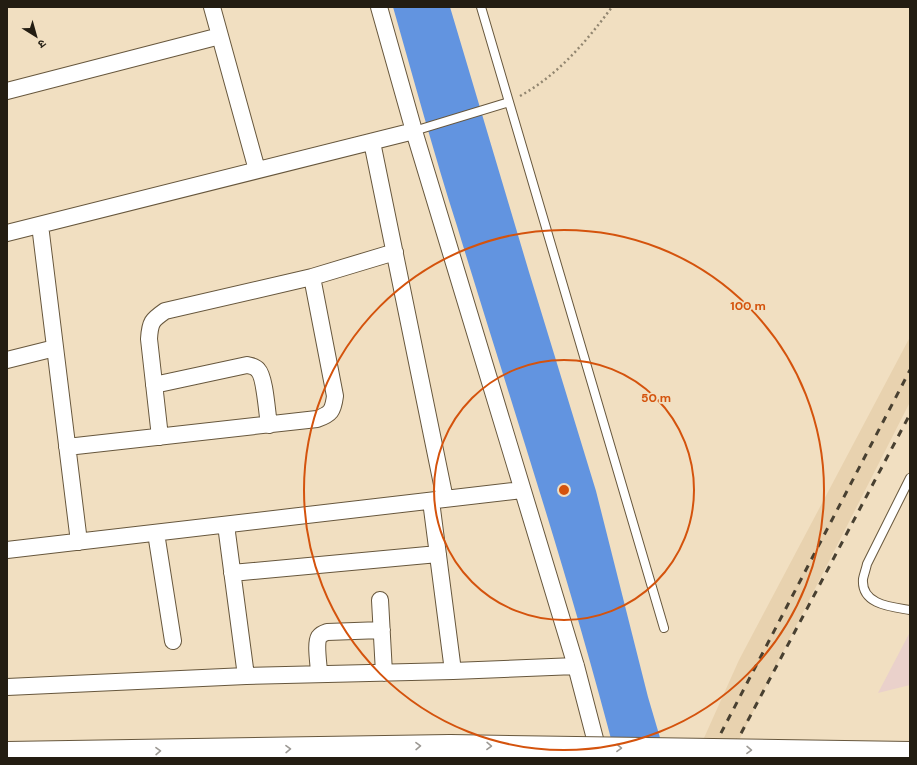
<svg xmlns="http://www.w3.org/2000/svg" width="917" height="765" viewBox="0 0 917 765" font-family="'DM Sans','Noto Sans Devanagari',sans-serif">
<style>
.built{fill:#e8d2af}
.industrial{fill:#ead1cb}
.water{fill:#6294e0}
.lines{fill:none;stroke-linecap:round;stroke-linejoin:round}
.lane-casing{stroke:#67573d;stroke-width:10}
.street-casing{stroke:#67573d;stroke-width:18}
.secondary-casing{stroke:#67573d;stroke-width:24}
.path{stroke:#928670;stroke-width:2.5;stroke-dasharray:2 3;stroke-linecap:butt}
.lane{stroke:#fff;stroke-width:8}
.street{stroke:#fff;stroke-width:16}
.secondary{stroke:#fff;stroke-width:22}
.rail{stroke:#484031;stroke-width:3;stroke-dasharray:7 7;stroke-linecap:butt}
.secondary-bridge-casing{stroke:#67573d;stroke-width:24;stroke-linecap:butt}
.secondary-bridge{stroke:#fff;stroke-width:22}
.oneway{stroke:#9c9994}
.ring{fill:none;stroke:#d4530d;stroke-width:2}
.centre{fill:#d4530d;stroke:#f1dfc1;stroke-width:2}
.ring-label{font-size:12px;text-anchor:middle;font-weight:bold;fill:#d4530d;stroke:#f1dfc1;stroke-width:3.5;stroke-linejoin:round;paint-order:stroke}
</style>
<rect width="100%" height="100%" fill="#f1dfc1"/>
<!-- built -->
<path class="built" d="M910,337V402L796,626L730,758H695L739,660Z"/>
<!-- industrial -->
<path class="industrial" d="M910,632V685L878,693Z"/>
<!-- water -->
<path class="water" d="M393,7H450L529,272L596,491L648,697L666,758H616C570,579 511,403 457,226C434,154 414,80 393,7Z"/>
<g class="lines">
<!-- lane casing -->
<g class="lane-casing">
<path id="lane" d="M481,7L664,628
M414,131L509,102
M910,478L867,564C866,569 864,574 863,579C861,605 892,607 910,610"/>
</g>
<!-- street casing -->
<g class="street-casing">
<path id="street" d="M212,7L257,170
M379,7L414,131L576,666L600,758
M7,91L220,36
M372,142L445,499
M40,225L79,542
M7,233L414,131
M7,360L55,348
M154,385L247,365C251,366 255,366 258,370C265,377 267,413 269,425
M160,437L149,339C150,322 152,320 165,311L312,277
M67,447L317,419C331,414 333,411 335,396L312,277L395,252
M431,501L453,671
M226,525L246,676
M156,533L173,641
M7,550L522,490
M232,573L438,554
M380,600L384,673
M319,674C319,665 315,644 319,637C321,634 324,633 327,632L382,630
M7,687L246,676L453,671L576,666"/>
</g>
<!-- secondary casing -->
<g class="secondary-casing">
<path id="secondary" d="M7,753L450,746"/>
</g>
<!-- path -->
<path class="path" d="M520,96C558,75 586,42 612,7"/>
<!-- lane -->
<use href="#lane" class="lane"/>
<!-- street -->
<use href="#street" class="street"/>
<!-- secondary -->
<use href="#secondary" class="secondary"/>
<!-- rail -->
<path class="rail" d="M708,758L910,370
M728,758L910,414"/>
<!-- secondary-bridge casing -->
<g class="secondary-bridge-casing">
<path id="secondary-bridge" d="M450,746L910,753"/>
</g>
<!-- secondary-bridge -->
<use href="#secondary-bridge" class="secondary-bridge"/>
</g>
<!-- one-way arrows -->
<defs><path id="oneway-chevron" d="M-2-3.5L2.5 0L-2 3.5" fill="none" stroke-width="1.6" stroke-linecap="round" stroke-linejoin="round"/></defs>
<g class="oneway">
<use href="#oneway-chevron" transform="translate(418 746) rotate(-1)"/>
<use href="#oneway-chevron" transform="translate(489 746) rotate(1)"/>
<use href="#oneway-chevron" transform="translate(619 748) rotate(1)"/>
<use href="#oneway-chevron" transform="translate(288 749) rotate(-1)"/>
<use href="#oneway-chevron" transform="translate(749 750) rotate(1)"/>
<use href="#oneway-chevron" transform="translate(158 751) rotate(-1)"/>
</g>
<!-- distance rings -->
<g class="ring">
<circle cx="564" cy="490" r="130"/>
<circle cx="564" cy="490" r="260"/>
</g>
<circle cx="564" cy="490" r="6" class="centre"/>
<g class="ring-label">
<text x="748" y="310">100 m</text>
<text x="656" y="402">50 m</text>
</g>
<!-- border -->
<rect width="917" height="765" fill="none" stroke="#231d12" stroke-width="16"/>
<!-- north arrow -->
<g transform="translate(36 36) rotate(143)" stroke="#f1dfc1" stroke-width="3" paint-order="stroke">
<path d="M0-3L7 15L0 10L-7 15Z" fill="#231d12"/>
<text y="-6" font-size="11" font-weight="bold" text-anchor="middle" fill="#231d12">उ</text>
</g>
</svg>
